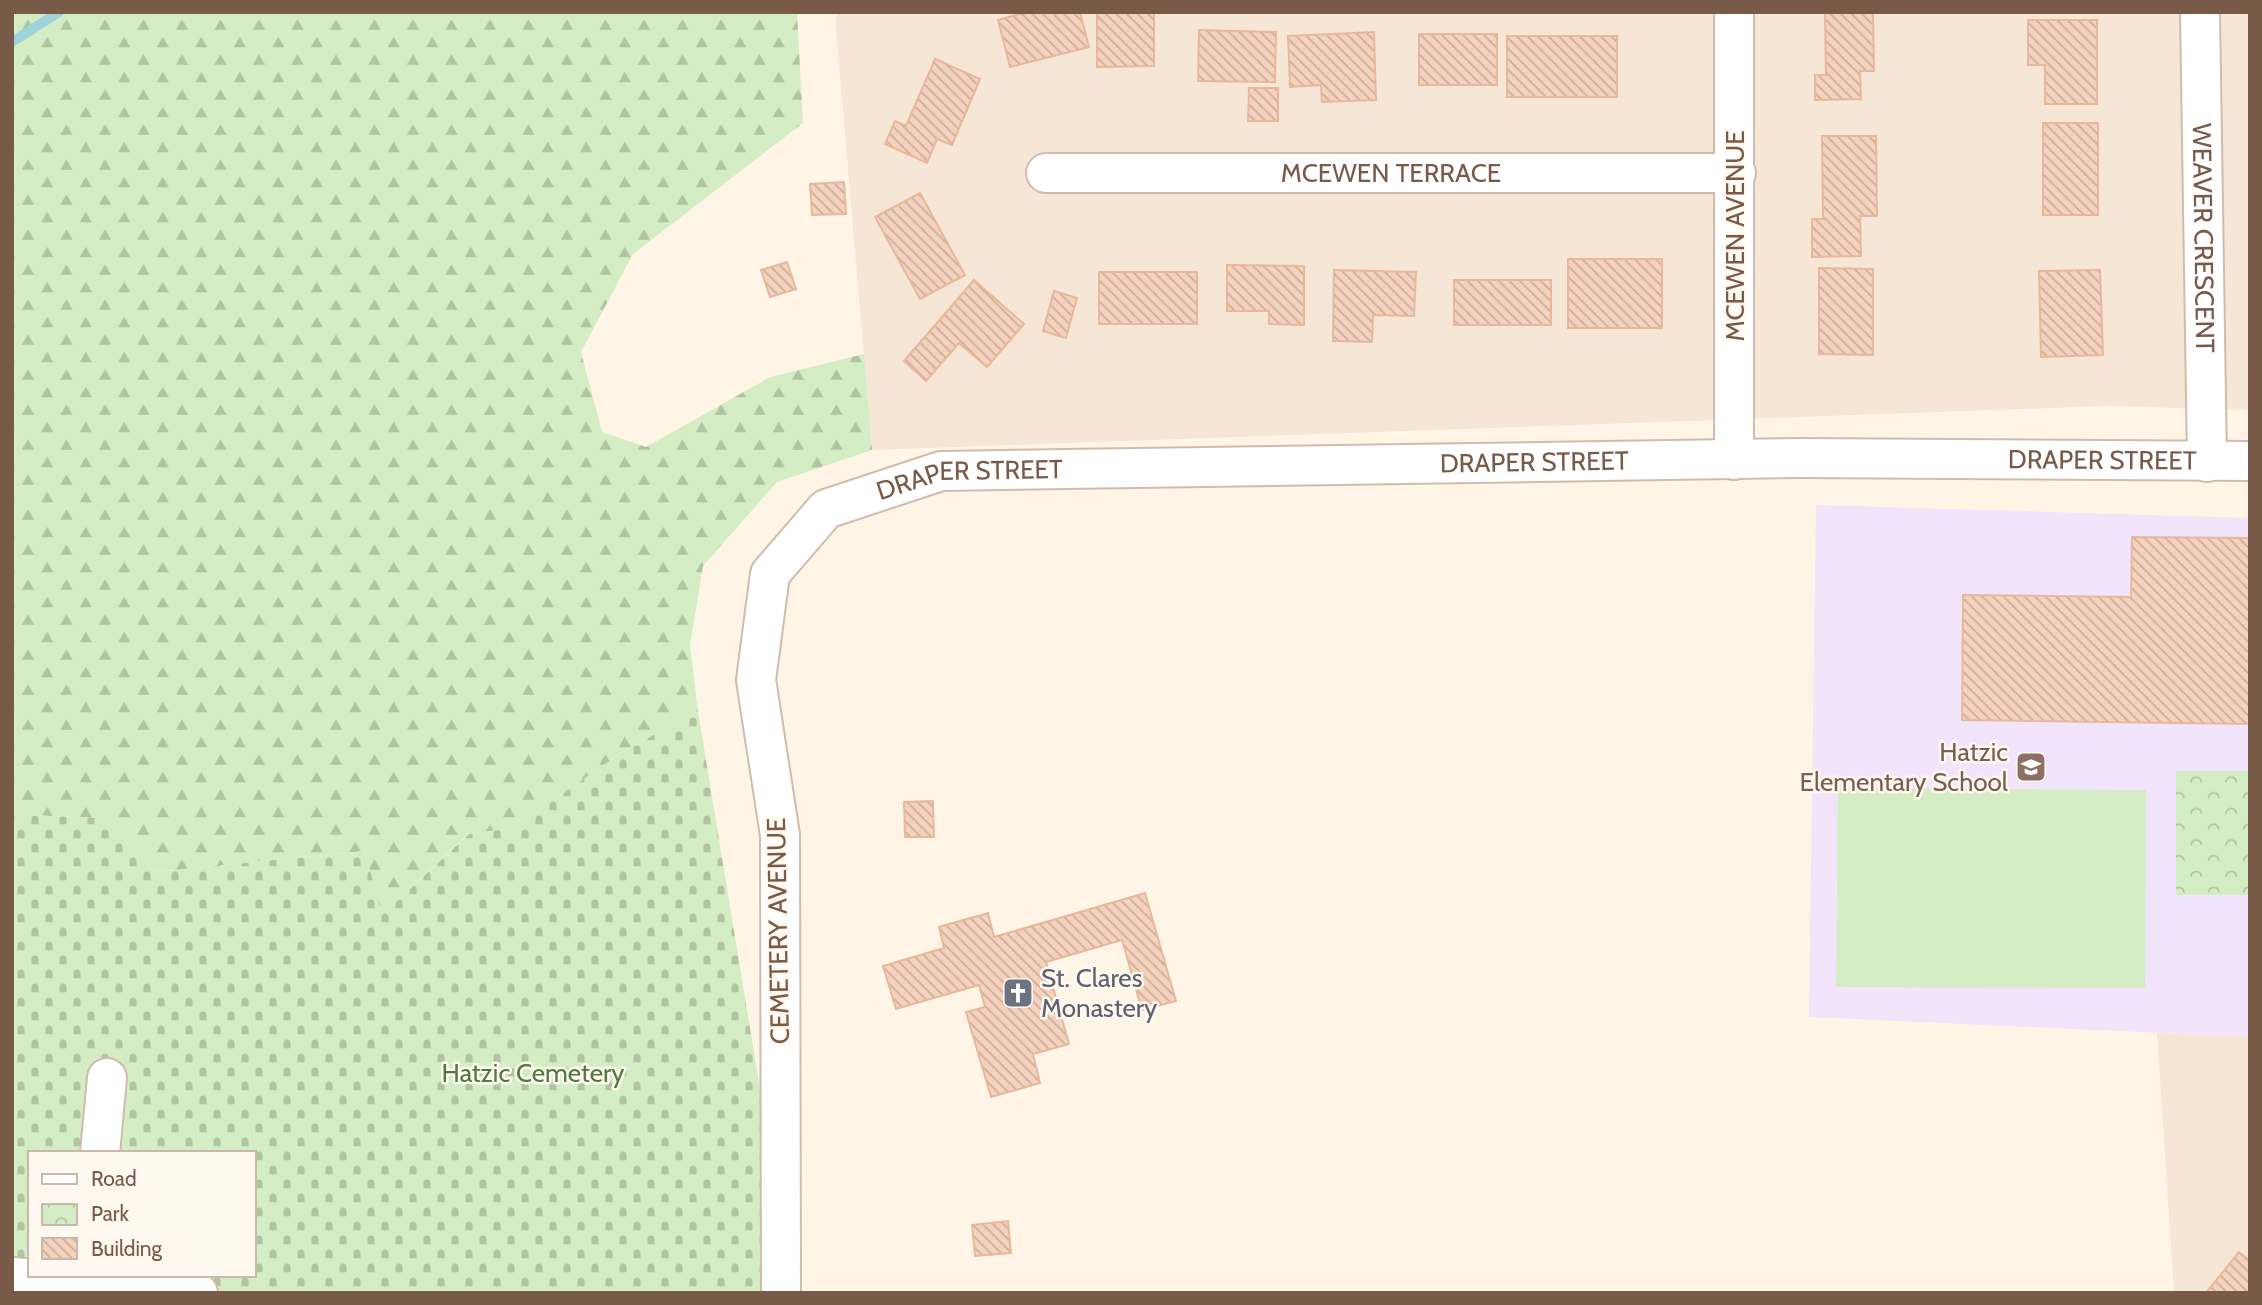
<svg xmlns="http://www.w3.org/2000/svg" width="2262" height="1305" viewBox="0 0 2262 1305" font-family="Cabin,sans-serif">
<style>
.residential{fill:#f6e6d5}
.education{fill:#f2e4fa}
.forest{fill:url(#forest-firs)}
.cemetery{fill:url(#cemetery-stones);fill-rule:evenodd}
.park{fill:url(#park-crowns)}
.pitch{fill:#d5edc4}
.lines{fill:none;stroke-linecap:round;stroke-linejoin:round}
.stream{stroke:#9fd3db;stroke-width:10}
.building{fill:url(#building-back-hatch);stroke:#e8b89c;stroke-width:2}
.minor-casing{stroke:#d0bcac;stroke-width:42}
.minor{stroke:#fff;stroke-width:38}
.labels{text-anchor:middle;stroke-width:5;stroke-linejoin:round;paint-order:stroke}
.street-label{font-size:26px;fill:#795a49;stroke:#fff8ef}
.education-label{font-size:26px;fill:#785e54;stroke:#fff8ef;text-anchor:end}
.worship-label{font-size:26px;fill:#5b616d;stroke:#fff8ef;text-anchor:start}
.park-label{font-size:26px;fill:#507a3e;stroke:#fff8ef}
</style>
<defs>
<pattern id="forest-firs" width="22" height="20" patternUnits="userSpaceOnUse" patternTransform="scale(1.75)"><rect width="22" height="20" fill="#d5edc4"/><path d="M5 1l3.5 6h-7zM16 11l3.5 6h-7z" fill="#b2c3a1"/></pattern>
<pattern id="cemetery-stones" width="16" height="16" patternUnits="userSpaceOnUse" patternTransform="scale(1.75)"><rect width="16" height="16" fill="#d5edc4"/><path d="M2 7V4a2 2 0 0 1 4 0v3zM10 15v-3a2 2 0 0 1 4 0v3z" fill="#b2c3a1"/></pattern>
<pattern id="park-crowns" width="20" height="18" patternUnits="userSpaceOnUse" patternTransform="scale(1.75)"><rect width="20" height="18" fill="#d5edc4"/><path d="M2 6a3 3 0 1 1 6 0M12 15a3 3 0 1 1 6 0" fill="none" stroke="#b2c3a1"/></pattern>
<pattern id="building-back-hatch" width="6" height="6" patternUnits="userSpaceOnUse" patternTransform="scale(1.75)"><rect width="6" height="6" fill="#f5d2bd"/><path d="M-1 5l2 2M0 0l6 6M5-1l2 2" fill="none" stroke="#cbad9c"/></pattern>
</defs>
<rect width="100%" height="100%" fill="#fef5e7"/>
<!-- residential -->
<path class="residential" d="M840,12H2250V410L2107,406L872,450L835,18Z
M2157,1033L2250,1037V1293H2174Z"/>
<!-- education -->
<path class="education" d="M1816,505L2250,518V1037L1809,1017Z"/>
<!-- forest -->
<path class="forest" d="M12,12H797L803,123L633,254L581,352L602,432L646,447L770,377L864,354L872,450L777,482L703,566L690,645L698,711L624,751L514,828L468,834L381,916L365,851L155,872L103,818L26,815L12,824Z"/>
<!-- cemetery -->
<path class="cemetery" d="M698,711L760,1089V1293H12V824L26,815L103,818L155,872L365,851L382,915L469,834L514,828L624,751ZM30,1153H254V1275H30Z"/>
<!-- park -->
<path class="park" d="M2176,771H2250V895H2176Z"/>
<!-- pitch -->
<path class="pitch" d="M1838,788L2146,790L2145,988L1836,987Z"/>
<g class="lines">
<!-- stream -->
<path class="stream" d="M12,42L59,12"/>
</g>
<!-- building -->
<path class="building" d="M1026,12H1080L1089,47L1010,67L998,20Z
M1097,12H1154V66L1097,67Z
M1825,12H1873L1874,71H1860L1861,99L1815,100V75H1826Z
M2028,20H2097V104H2045V65H2028Z
M1199,30L1276,32L1275,82L1198,81Z
M1374,32L1376,100L1322,102L1321,85L1290,87L1288,36Z
M1419,34H1497V85H1419Z
M1507,36H1617V97H1507Z
M935,59L980,79L952,145L937,139L927,163L885,144L895,121L906,126Z
M1249,88H1278V121H1248Z
M2043,123H2098V215H2043Z
M1822,136H1876L1877,216H1860L1861,256L1812,257V219H1823Z
M844,182L846,214L812,215L810,184Z
M920,193L965,275L920,299L875,217Z
M1568,259H1662V328H1568Z
M787,262L796,289L770,297L761,270Z
M1227,265L1304,266V325L1269,324V311H1227Z
M1819,268L1873,269V355L1819,354Z
M1334,270L1416,272L1414,316L1373,315L1372,342L1333,341Z
M2100,270L2103,355L2041,357L2039,271Z
M1099,272H1197V324H1099Z
M974,280L1024,324L987,367L959,343L926,381L904,361Z
M1454,280H1551V325H1454Z
M1054,291L1077,298L1066,338L1043,331Z
M2132,537L2250,538V724L1962,720L1963,595L2131,597Z
M933,801L934,837H905L904,802Z
M1145,893L1176,1001L1142,1010L1122,940L1046,962L1069,1044L1033,1054L1040,1083L991,1097L966,1012L985,1007L979,985L896,1009L883,966L944,948L939,927L988,913L994,937Z
M1008,1221L1011,1253L975,1256L972,1225Z
M2239,1252L2250,1261V1293H2206Z"/>
<g class="lines">
<!-- minor casing -->
<g class="minor-casing">
<g id="minor">
<path id="s1" d="M2200,12L2207,462"/>
<path id="s2" d="M1046,173H1736"/>
<path d="M1734,460V12"/>
<path d="M100,1153L107,1078"/>
<path d="M12,1277L198,1293"/>
<path id="s3" d="M781,1293L780,835L756,680L770,574L826,509L941,471L1802,458L2250,461"/>
</g>
</g>
<!-- minor -->
<use href="#minor" class="minor"/>
</g>
<!-- icons -->
<defs>
<g id="school-square" transform="scale(1.575)"><rect x="-9" y="-9" width="18" height="18" rx="4" fill="#8d6e63" stroke="#fff8ef"/><path d="M0-5L7-2L0 1L-7-2ZM-4 1L0 2.5L4 1V4Q0 6-4 4Z" fill="#fff"/></g>
<g id="church-square" transform="scale(1.575)"><rect x="-9" y="-9" width="18" height="18" rx="4" fill="#6b7280" stroke="#fff8ef"/><path d="M-1.2-6h2.4v3.5h3.3v2.4h-3.3V6h-2.4V-.1h-3.3v-2.4h3.3Z" fill="#fff"/></g>
</defs>
<g fill-rule="evenodd">
<use href="#school-square" x="2031" y="767"/>
<use href="#church-square" x="1018" y="993"/>
</g>
<g class="labels">
<!-- street labels -->
<g class="street-label">
<text dy="9" stroke="none"><textPath href="#s2" startOffset="345">MCEWEN TERRACE</textPath></text>
<text transform="translate(1735 236) rotate(-90)" y="9">MCEWEN AVENUE</text>
<text dy="9" stroke="none"><textPath href="#s1" startOffset="226">WEAVER CRESCENT</textPath></text>
<text dy="9" stroke="none"><textPath href="#s3" startOffset="2090">DRAPER STREET</textPath></text>
<text dy="9" stroke="none"><textPath href="#s3" startOffset="1522">DRAPER STREET</textPath></text>
<text dy="9" stroke="none"><textPath href="#s3" startOffset="956">DRAPER STREET</textPath></text>
<text transform="translate(778 931) rotate(-91)" y="9">CEMETERY AVENUE</text>
</g>
<!-- education labels -->
<g class="education-label">
<text x="2008" y="761">Hatzic<tspan x="2008" dy="30">Elementary School</tspan></text>
</g>
<!-- worship labels -->
<g class="worship-label">
<text x="1041" y="987">St. Clares<tspan x="1041" dy="30">Monastery</tspan></text>
</g>
<!-- park labels -->
<g class="park-label">
<text x="533" y="1082">Hatzic Cemetery</text>
</g>
</g>
<!-- border -->
<rect width="2262" height="1305" fill="none" stroke="#795a49" stroke-width="28"/>
<!-- legend -->
<rect x="28" y="1151" width="228" height="126" fill="#fff8ef" stroke="#c9b9ad" stroke-width="2"/>
<rect x="42" y="1174" width="35" height="10" fill="#ffffff" stroke="#c9b9ad" stroke-width="2"/>
<text x="91" y="1186" font-size="21" fill="#795a49">Road</text>
<rect x="42" y="1204" width="35" height="21" fill="url(#park-crowns)" stroke="#c9b9ad" stroke-width="2"/>
<text x="91" y="1221" font-size="21" fill="#795a49">Park</text>
<rect x="42" y="1238" width="35" height="21" fill="url(#building-back-hatch)" stroke="#c9b9ad" stroke-width="2"/>
<text x="91" y="1256" font-size="21" fill="#795a49">Building</text>
</svg>
